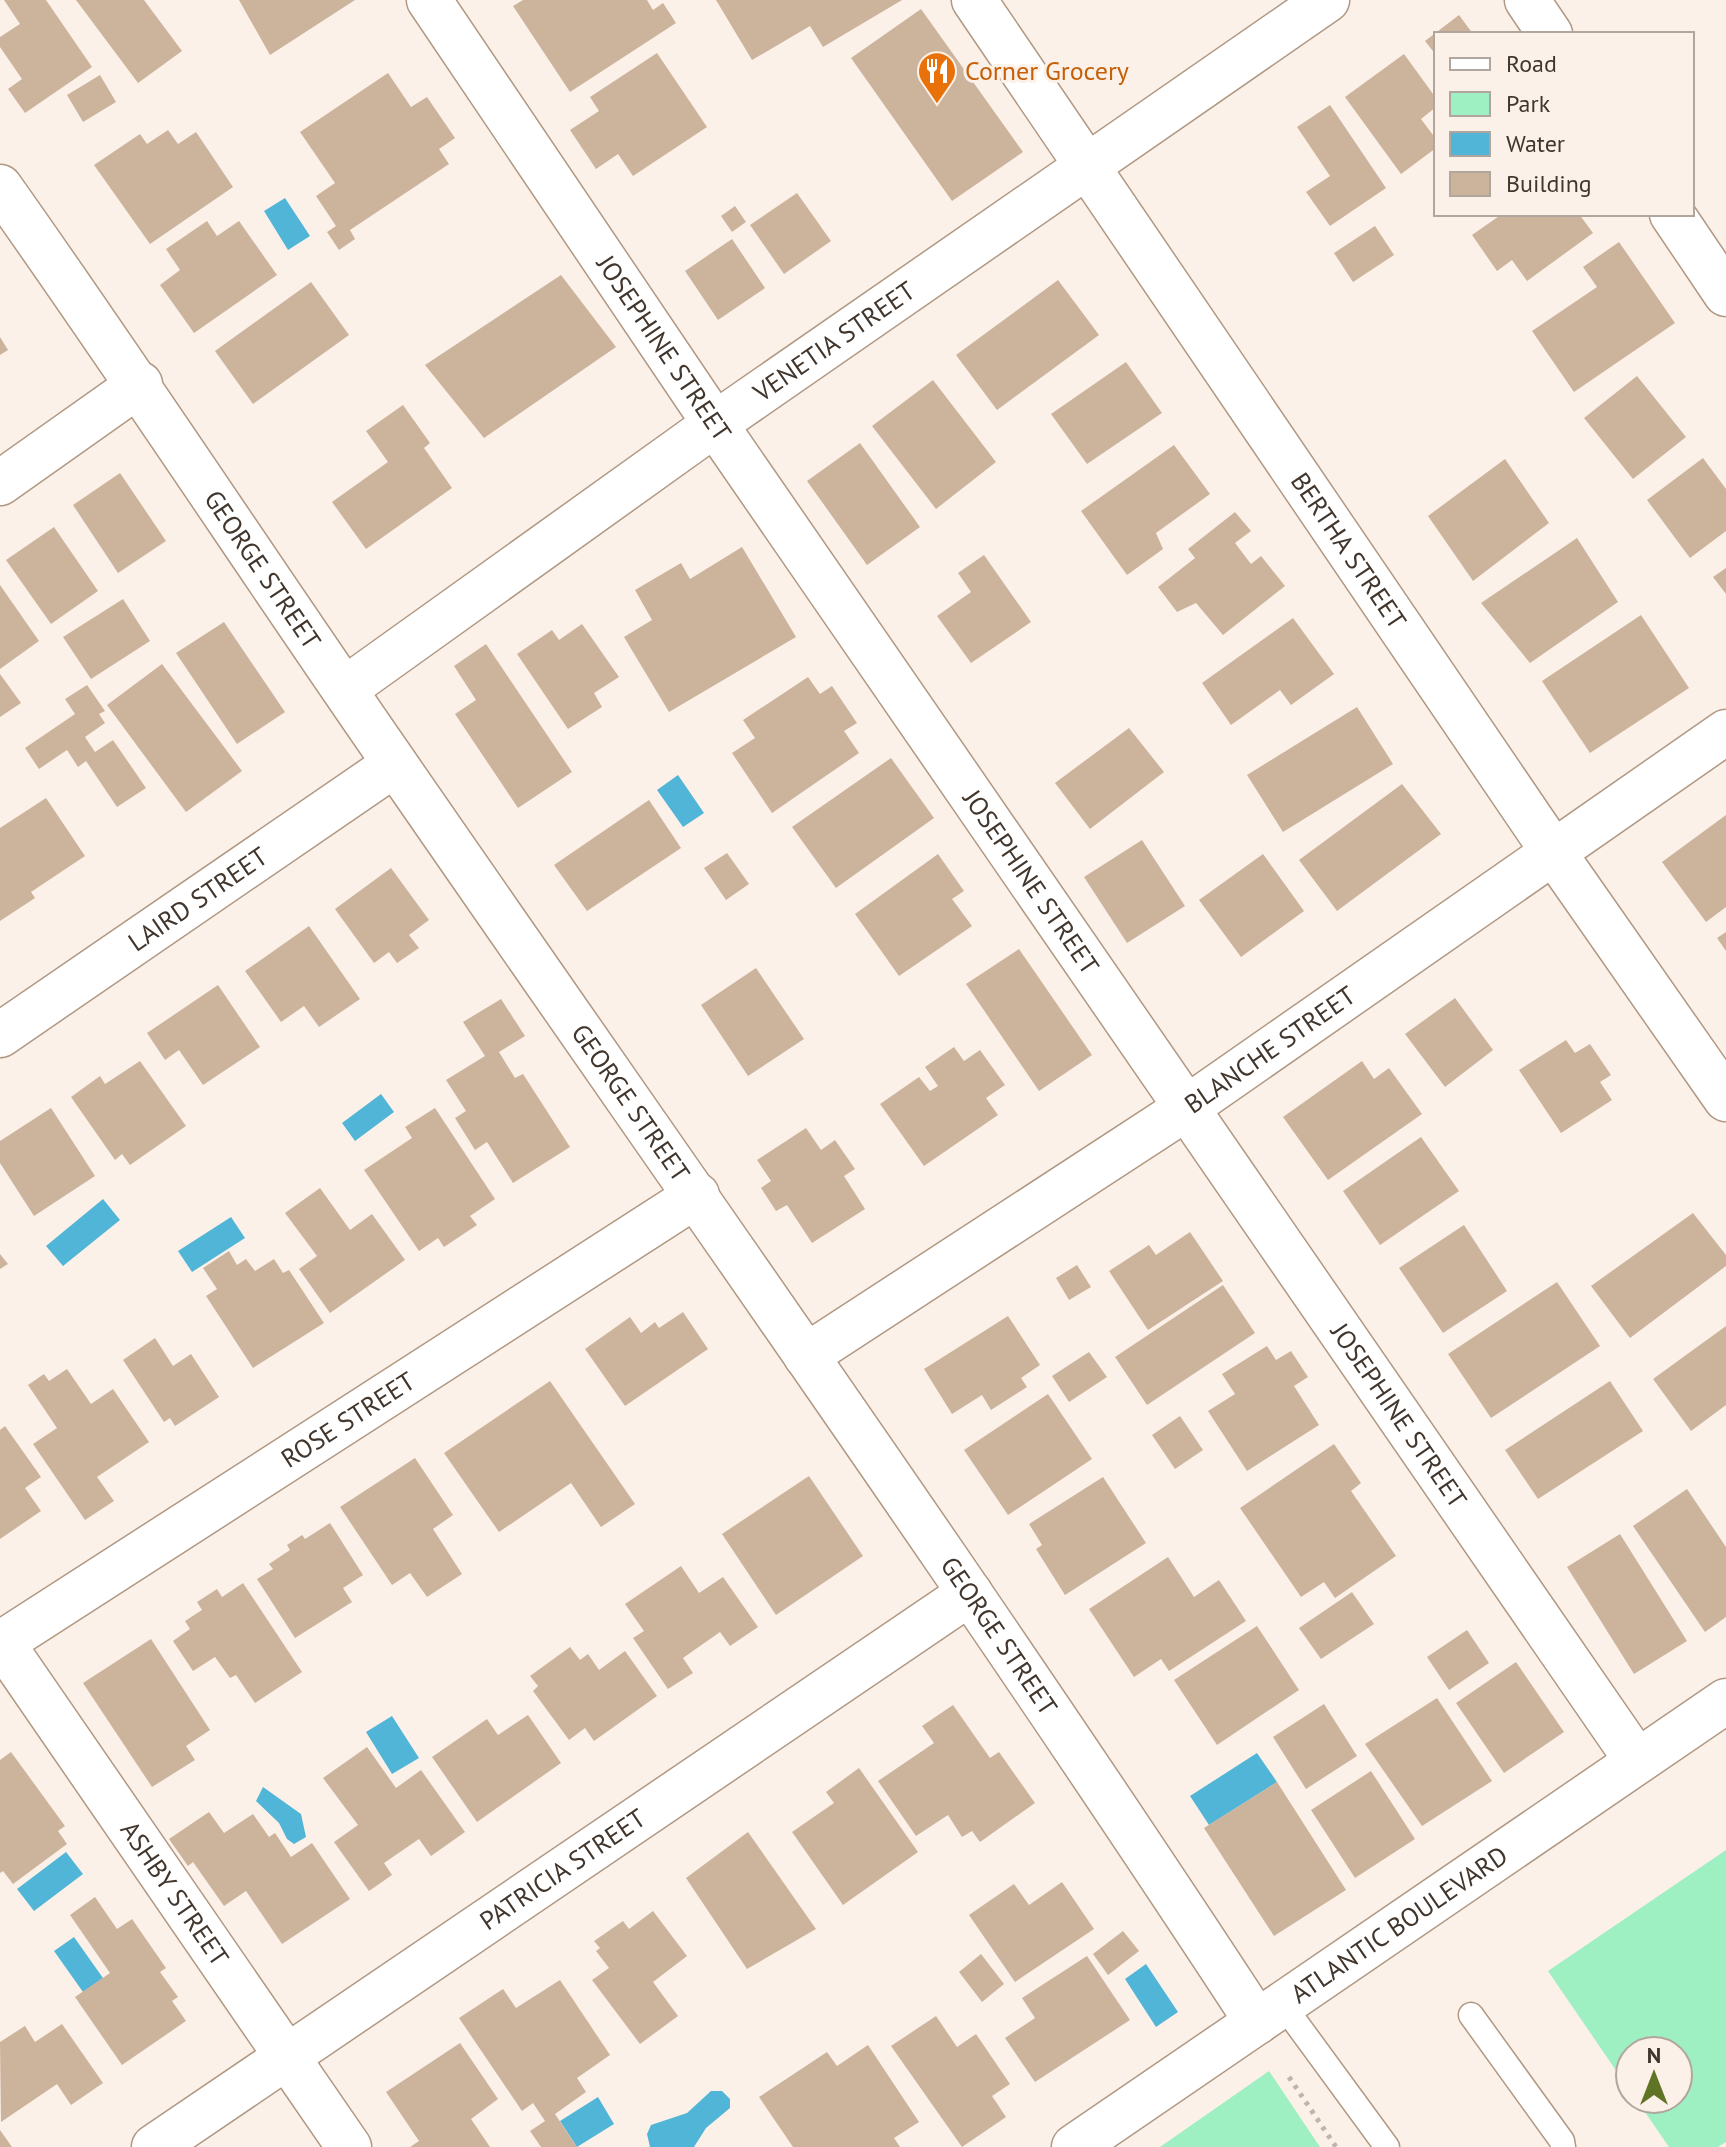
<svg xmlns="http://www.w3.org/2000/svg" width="1726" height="2147" viewBox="0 0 1726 2147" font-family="'PT Sans',sans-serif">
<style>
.green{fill:#9eefc2}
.water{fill:#51b5d8}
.building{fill:#ccb39c}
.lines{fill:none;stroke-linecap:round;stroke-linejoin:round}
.service-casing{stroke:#b19882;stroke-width:27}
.minor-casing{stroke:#b19882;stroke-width:47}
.tertiary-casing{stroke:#b19882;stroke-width:47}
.secondary-casing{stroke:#b19882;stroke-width:47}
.path{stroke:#c0b5ac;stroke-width:5;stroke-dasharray:4 6;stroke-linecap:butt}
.service{stroke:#fff;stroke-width:24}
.minor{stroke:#fff;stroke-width:44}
.tertiary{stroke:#fff;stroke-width:44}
.secondary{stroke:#fff;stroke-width:44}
.labels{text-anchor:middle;stroke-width:6;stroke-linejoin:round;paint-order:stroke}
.food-label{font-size:26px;fill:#c56008;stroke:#fcf1e8;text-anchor:start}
.street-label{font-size:26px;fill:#41362d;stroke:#fcf1e8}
</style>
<rect width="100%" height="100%" fill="#fcf1e8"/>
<!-- green -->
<path class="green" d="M1726,1850V2142L1718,2147H1669L1636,2099H1678V2051H1630V2091L1548,1971Z
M1269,2071L1320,2147H1160Z"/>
<!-- water -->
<path class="water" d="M285,198L310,236L288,250L264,211Z
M678,775L704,813L683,827L657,790Z
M381,1094L394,1112L355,1141L342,1123Z
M103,1199L120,1220L63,1266L46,1246Z
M231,1217L245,1238L192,1272L178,1251Z
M392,1716L419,1758L392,1774L366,1732Z
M1257,1753L1277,1782L1209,1825L1190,1796Z
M263,1787L301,1814L306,1837L294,1844L287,1839L279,1823L256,1801Z
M66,1852L83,1874L34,1911L17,1889Z
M74,1937L103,1978L83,1992L54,1951Z
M1146,1964L1178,2012L1156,2027L1125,1979Z
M711,2091H722L730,2099V2108L706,2128L694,2147H650L647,2134L651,2125L687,2113Z
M598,2097L614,2124L577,2147L560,2121Z"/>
<!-- building -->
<path class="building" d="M4,0H46L92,67L25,113L8,89L22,79L0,47V37L20,24Z
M76,0H144L182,51L138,83Z
M239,0H355L270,55Z
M523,0H647L653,10L663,3L676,23L570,92L513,6Z
M716,0H902L823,47L810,26L752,60Z
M921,9L1023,152L952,201L851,58Z
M1459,15L1473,34H1436V55L1425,41Z
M657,53L707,127L633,176L618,154L596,169L570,130L599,111L590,97Z
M1404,54L1436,98V107L1421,119L1436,139V148L1401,174L1345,97Z
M388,73L411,107L427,97L455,138L439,149L449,164L350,230L355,239L339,250L327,232L336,226L316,196L335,183L300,132Z
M100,75L116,102L83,122L67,95Z
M1330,105L1386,188L1330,226L1306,192L1330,176L1297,127Z
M168,130L178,144L196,132L233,187L150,244L94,165L140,134L147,144Z
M797,193L831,241L784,274L750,225Z
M735,206L746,222L732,232L721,216Z
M1502,214H1579L1593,233L1527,281L1512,260L1497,271L1472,235Z
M207,221L217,236L239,221L277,275L194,333L160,285L180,270L166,249Z
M1375,226L1394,255L1353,282L1334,253Z
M732,239L765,288L718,320L685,271Z
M1619,242L1675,323L1574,392L1532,331L1597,287L1583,267Z
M561,275L616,347L484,438L425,365Z
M1058,280L1099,335L997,410L956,355Z
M311,282L349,335L253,404L215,351Z
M0,337L8,350L0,355Z
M1126,362L1162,413L1087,464L1051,414Z
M1637,376L1686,437L1633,479L1584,418Z
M933,380L996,462L936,509L872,426Z
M403,405L430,443L424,448L452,488L366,549L332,502L388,462L366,431Z
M860,443L920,527L867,565L807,481Z
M1174,445L1210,494L1156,533L1163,549L1127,575L1081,511Z
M1703,458L1726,489V531L1690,558L1647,500Z
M1505,459L1549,523L1473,581L1428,516Z
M120,473L166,541L118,573L73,505Z
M1235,512L1251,531L1235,543L1251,564L1261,556L1285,586L1223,635L1196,603L1177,612L1158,587L1195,558L1188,549Z
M54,527L98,591L51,624L6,560Z
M1577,538L1618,602L1530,663L1481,603Z
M742,547L796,637L669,712L624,637L652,620L635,590L681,563L690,579Z
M984,555L1031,622L971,663L937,616L971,592L958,573Z
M1726,568V594L1713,577Z
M0,585L39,641L0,669Z
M123,599L150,641L91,679L63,637Z
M1641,615L1689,688L1590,753L1542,681Z
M1293,618L1334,674L1291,705L1280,690L1231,725L1202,683Z
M224,622L285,712L237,744L176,653Z
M582,624L619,677L594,693L602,707L568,729L517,654L552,630L559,640Z
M486,644L572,772L518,808L455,714L476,700L454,666Z
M162,664L242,771L186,812L107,705Z
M0,674L21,703L0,717Z
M808,677L820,694L832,686L857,723L844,731L859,753L772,813L732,753L755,738L743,720Z
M87,685L105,711L99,714L105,723L85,737L95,752L113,740L146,788L117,807L86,761L78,767L67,750L39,769L25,748L75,714L65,699Z
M1357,707L1393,764L1283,832L1247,775Z
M1129,728L1164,772L1090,829L1055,783Z
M891,758L934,818L836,888L792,827Z
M1402,784L1441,834L1337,911L1299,860Z
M46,798L85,856L31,892L35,898L0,921V828Z
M649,800L681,848L587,911L554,865Z
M1726,815V907L1706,922L1662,862Z
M1142,840L1185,906L1127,943L1084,877Z
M727,853L749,884L726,900L704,868Z
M938,854L964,891L952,899L972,926L899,976L855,914Z
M1263,854L1304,911L1241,957L1199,900Z
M391,868L429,920L409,935L419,948L397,963L389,952L374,963L335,909Z
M309,926L360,999L319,1027L304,1006L281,1022L245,971Z
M1726,932V951L1717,938Z
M1019,949L1092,1055L1039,1091L966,984Z
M756,968L804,1039L748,1076L701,1005Z
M218,985L260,1047L203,1085L179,1050L165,1060L147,1033Z
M1455,998L1493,1050L1445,1087L1405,1034Z
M501,999L525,1036L499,1052L515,1078L523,1074L570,1147L513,1183L487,1142L475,1150L455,1118L466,1111L446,1080L485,1056L463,1022Z
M1566,1040L1575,1053L1590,1044L1611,1075L1600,1082L1612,1100L1561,1133L1519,1070Z
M954,1047L964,1061L980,1050L1005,1085L986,1098L998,1115L924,1166L880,1104L919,1077L930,1091L938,1086L925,1067Z
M140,1061L186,1126L130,1165L122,1154L115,1160L71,1097L100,1076L105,1084Z
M1362,1061L1374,1079L1389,1068L1422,1114L1328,1180L1283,1117Z
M51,1108L95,1176L34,1216L0,1163V1141Z
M435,1108L495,1199L470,1216L477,1225L444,1247L438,1238L419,1251L364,1170L412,1138L405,1127Z
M806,1128L821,1150L835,1140L855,1169L844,1176L865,1209L812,1243L787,1205L776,1211L761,1188L771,1181L757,1160Z
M1421,1137L1459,1191L1380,1245L1343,1191Z
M320,1188L350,1230L372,1214L405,1260L330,1313L299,1269L317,1256L285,1213Z
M1693,1213L1726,1255V1266L1630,1338L1591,1286Z
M1464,1225L1507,1291L1443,1333L1399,1268Z
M1190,1232L1223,1281L1148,1330L1109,1271L1149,1245L1156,1255Z
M229,1251L237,1265L246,1259L255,1271L274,1259L283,1273L289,1270L324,1323L253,1368L206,1296L217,1289L203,1268Z
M0,1254L8,1264L0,1269Z
M1077,1265L1091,1287L1069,1300L1056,1278Z
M1557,1282L1600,1346L1491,1418L1448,1354Z
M1223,1285L1255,1333L1147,1405L1115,1357Z
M683,1312L708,1349L625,1406L585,1349L630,1317L641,1333L655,1322L659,1328Z
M1008,1316L1040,1365L1021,1378L1027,1387L991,1410L982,1395L952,1414L924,1369Z
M1726,1326V1405L1691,1431L1653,1379Z
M155,1338L173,1366L191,1354L219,1397L175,1426L170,1418L164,1422L123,1360Z
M1267,1346L1276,1360L1291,1351L1308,1377L1294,1386L1319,1425L1247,1471L1208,1411L1235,1394L1222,1374Z
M1089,1352L1107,1377L1069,1402L1052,1376Z
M67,1369L91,1404L113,1389L149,1442L97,1477L114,1501L85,1520L33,1444L57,1428L28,1385L44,1374L49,1381Z
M550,1381L635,1504L601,1527L571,1483L499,1532L444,1453Z
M1610,1381L1643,1431L1538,1499L1505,1450Z
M1048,1394L1092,1459L1008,1515L964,1450Z
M1180,1416L1203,1450L1175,1469L1152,1435Z
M5,1426L41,1477L25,1488L41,1511L0,1539V1430Z
M1334,1444L1361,1483L1351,1491L1396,1556L1335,1598L1324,1582L1301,1597L1240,1508Z
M415,1458L453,1515L433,1529L462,1574L427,1597L410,1573L392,1585L340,1507Z
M809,1476L863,1556L776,1615L722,1534Z
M1103,1477L1146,1543L1065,1595L1036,1549L1042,1545L1029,1524Z
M1687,1489L1726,1547V1617L1705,1632L1633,1526Z
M330,1523L363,1575L343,1588L352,1602L295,1638L257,1579L273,1569L269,1564L290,1550L287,1545L302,1535L305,1539Z
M1620,1534L1687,1641L1634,1674L1567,1567Z
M1168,1557L1194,1597L1219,1580L1246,1621L1169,1671L1161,1659L1134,1677L1089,1609Z
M681,1566L699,1593L723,1577L758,1627L730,1646L720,1632L683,1658L693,1673L668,1689L633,1638L644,1631L625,1604Z
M243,1583L302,1672L255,1703L236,1675L230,1678L215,1657L193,1671L173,1641L190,1629L185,1621L202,1610L197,1602L217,1589L222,1597Z
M1352,1592L1374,1624L1321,1659L1299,1628Z
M1257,1626L1299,1690L1217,1745L1174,1680Z
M1467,1630L1489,1663L1449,1690L1427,1657Z
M151,1639L210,1730L186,1746L195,1760L152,1787L83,1683Z
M570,1647L580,1660L588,1654L599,1670L625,1651L657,1696L594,1741L585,1728L569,1740L533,1691L538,1686L530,1676Z
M1516,1662L1564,1732L1504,1773L1456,1703Z
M1437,1698L1492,1781L1422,1826L1365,1744Z
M1324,1704L1357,1756L1306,1789L1273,1737Z
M953,1705L990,1758L999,1752L1035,1803L980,1842L972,1831L962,1837L948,1815L916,1836L878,1781L934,1743L922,1726Z
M528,1715L561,1763L477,1822L432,1757L487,1719L498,1735Z
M367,1747L396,1788L421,1770L465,1832L431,1856L419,1839L384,1863L392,1875L369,1891L334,1842L358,1825L323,1778Z
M11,1752L65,1826L58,1831L67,1844L13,1884L3,1871L0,1873V1760Z
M859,1768L918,1852L843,1905L792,1832L834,1803L826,1792Z
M1371,1771L1415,1839L1355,1878L1311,1810Z
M1277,1782L1346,1890L1274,1936L1204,1828Z
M209,1812L224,1833L253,1814L269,1837L275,1833L291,1857L312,1843L350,1899L282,1944L246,1891L224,1906L193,1862L188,1866L169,1839Z
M748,1832L816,1929L747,1969L686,1878Z
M1062,1882L1094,1929L1015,1982L969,1915L1014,1884L1029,1905Z
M95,1897L117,1929L132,1919L166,1968L160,1972L178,1997L172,2001L186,2021L122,2065L75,1997L110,1973L70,1915Z
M653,1911L687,1956L653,1982L678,2016L640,2044L592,1980L609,1968L596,1951L600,1948L594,1941L623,1921L629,1929Z
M1123,1931L1139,1951L1108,1975L1093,1954Z
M981,1954L1004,1984L982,2002L959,1972Z
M1087,1956L1130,2020L1035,2082L1005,2038L1035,2018L1022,1998Z
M560,1980L610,2055L577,2078L586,2092L555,2114L577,2147H541L530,2131L545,2121L533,2103L522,2111L459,2018L503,1989L516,2008Z
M936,2016L957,2047L976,2034L1010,2084L992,2096L1006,2117L962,2147L891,2046Z
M62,2024L103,2083L71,2105L57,2084L1,2122L0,2042L25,2026L35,2042Z
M460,2043L498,2099L471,2119L490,2147H410L419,2141L386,2092Z
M868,2045L919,2122L894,2138L900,2147H793L759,2097L827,2052L837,2066Z
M0,2130L12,2147H0Z"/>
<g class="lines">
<!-- service casing -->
<g class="service-casing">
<path id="service" d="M1283,2005L1387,2147
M1471,2015L1562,2141L1563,2147"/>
</g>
<!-- minor casing -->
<g class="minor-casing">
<g id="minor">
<path id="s1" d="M429,0L715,424L1637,1761"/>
<path d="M1527,0L1550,34"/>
<path id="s2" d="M0,187C136,379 264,575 398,768C686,1185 980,1598 1257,2022"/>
<path d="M1672,214L1726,294"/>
<path d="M0,483L140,384"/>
<path id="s3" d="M345,689L715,424L1327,0"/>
<path id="s4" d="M0,1035L395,764"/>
<path id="s5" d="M806,1356L1185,1109L1726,732"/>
<path id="s6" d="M0,1640L349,2147"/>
<path id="s7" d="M0,1644L697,1195"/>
<path id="s8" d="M154,2147L970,1593"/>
</g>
</g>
<!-- tertiary casing -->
<g class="tertiary-casing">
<g id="tertiary">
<path id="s9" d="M1074,2147L1726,1701"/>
</g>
</g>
<!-- secondary casing -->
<g class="secondary-casing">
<g id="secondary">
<path id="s10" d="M974,0L1552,850L1726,1099"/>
</g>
</g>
<!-- path -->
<path class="path" d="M1289,2077L1336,2147"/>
<!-- service -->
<use href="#service" class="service"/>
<!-- minor -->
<use href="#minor" class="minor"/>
<!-- tertiary -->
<use href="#tertiary" class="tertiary"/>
<!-- secondary -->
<use href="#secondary" class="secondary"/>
</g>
<!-- icons -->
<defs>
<g id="restaurant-pin" transform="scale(2)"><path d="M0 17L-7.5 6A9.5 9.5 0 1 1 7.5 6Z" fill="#e8710a" stroke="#fcf1e8"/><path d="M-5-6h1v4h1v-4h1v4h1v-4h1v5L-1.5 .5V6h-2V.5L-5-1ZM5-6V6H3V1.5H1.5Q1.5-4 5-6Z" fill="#fff"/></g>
</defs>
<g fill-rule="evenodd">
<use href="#restaurant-pin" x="937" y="71"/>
</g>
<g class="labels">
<!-- food labels -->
<g class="food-label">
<text x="965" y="80">Corner Grocery</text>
</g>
<!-- street labels -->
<g class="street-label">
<text dy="9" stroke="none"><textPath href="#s3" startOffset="600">VENETIA STREET</textPath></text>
<text dy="9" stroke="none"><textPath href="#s1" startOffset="420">JOSEPHINE STREET</textPath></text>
<text dy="9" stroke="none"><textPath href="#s10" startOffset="666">BERTHA STREET</textPath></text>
<text dy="9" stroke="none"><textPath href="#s2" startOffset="464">GEORGE STREET</textPath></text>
<text dy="9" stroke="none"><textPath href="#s1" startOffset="1068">JOSEPHINE STREET</textPath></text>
<text dy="9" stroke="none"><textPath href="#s4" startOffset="240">LAIRD STREET</textPath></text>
<text dy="9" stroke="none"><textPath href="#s5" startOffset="556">BLANCHE STREET</textPath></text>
<text dy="9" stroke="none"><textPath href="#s2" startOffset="1112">GEORGE STREET</textPath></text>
<text dy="9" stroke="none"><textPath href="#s1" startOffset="1716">JOSEPHINE STREET</textPath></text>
<text dy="9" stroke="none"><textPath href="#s7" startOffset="414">ROSE STREET</textPath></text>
<text dy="9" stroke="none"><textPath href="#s2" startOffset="1760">GEORGE STREET</textPath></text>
<text dy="9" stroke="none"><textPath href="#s8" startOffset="494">PATRICIA STREET</textPath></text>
<text dy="9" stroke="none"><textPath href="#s6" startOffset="308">ASHBY STREET</textPath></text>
<text dy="9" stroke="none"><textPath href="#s9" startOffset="394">ATLANTIC BOULEVARD</textPath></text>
</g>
</g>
<!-- legend -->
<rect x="1434" y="32" width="260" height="184" fill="#fcf1e8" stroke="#b1a69d" stroke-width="2"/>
<rect x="1450" y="58" width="40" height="12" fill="#ffffff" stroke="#b1a69d" stroke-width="2"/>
<text x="1506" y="72" font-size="24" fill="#41362d">Road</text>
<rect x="1450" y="92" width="40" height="24" fill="#9eefc2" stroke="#b1a69d" stroke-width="2"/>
<text x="1506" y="112" font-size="24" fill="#41362d">Park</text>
<rect x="1450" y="132" width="40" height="24" fill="#51b5d8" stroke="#b1a69d" stroke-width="2"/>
<text x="1506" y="152" font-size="24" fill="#41362d">Water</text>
<rect x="1450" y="172" width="40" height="24" fill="#ccb39c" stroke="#b1a69d" stroke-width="2"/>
<text x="1506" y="192" font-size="24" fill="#41362d">Building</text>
<!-- north arrow -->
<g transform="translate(1654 2075)"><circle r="38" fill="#fcf1e8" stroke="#b1a69d" stroke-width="2"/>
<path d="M0-6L14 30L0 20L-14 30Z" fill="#5f7525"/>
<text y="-12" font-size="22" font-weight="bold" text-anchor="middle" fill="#41362d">N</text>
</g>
</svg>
